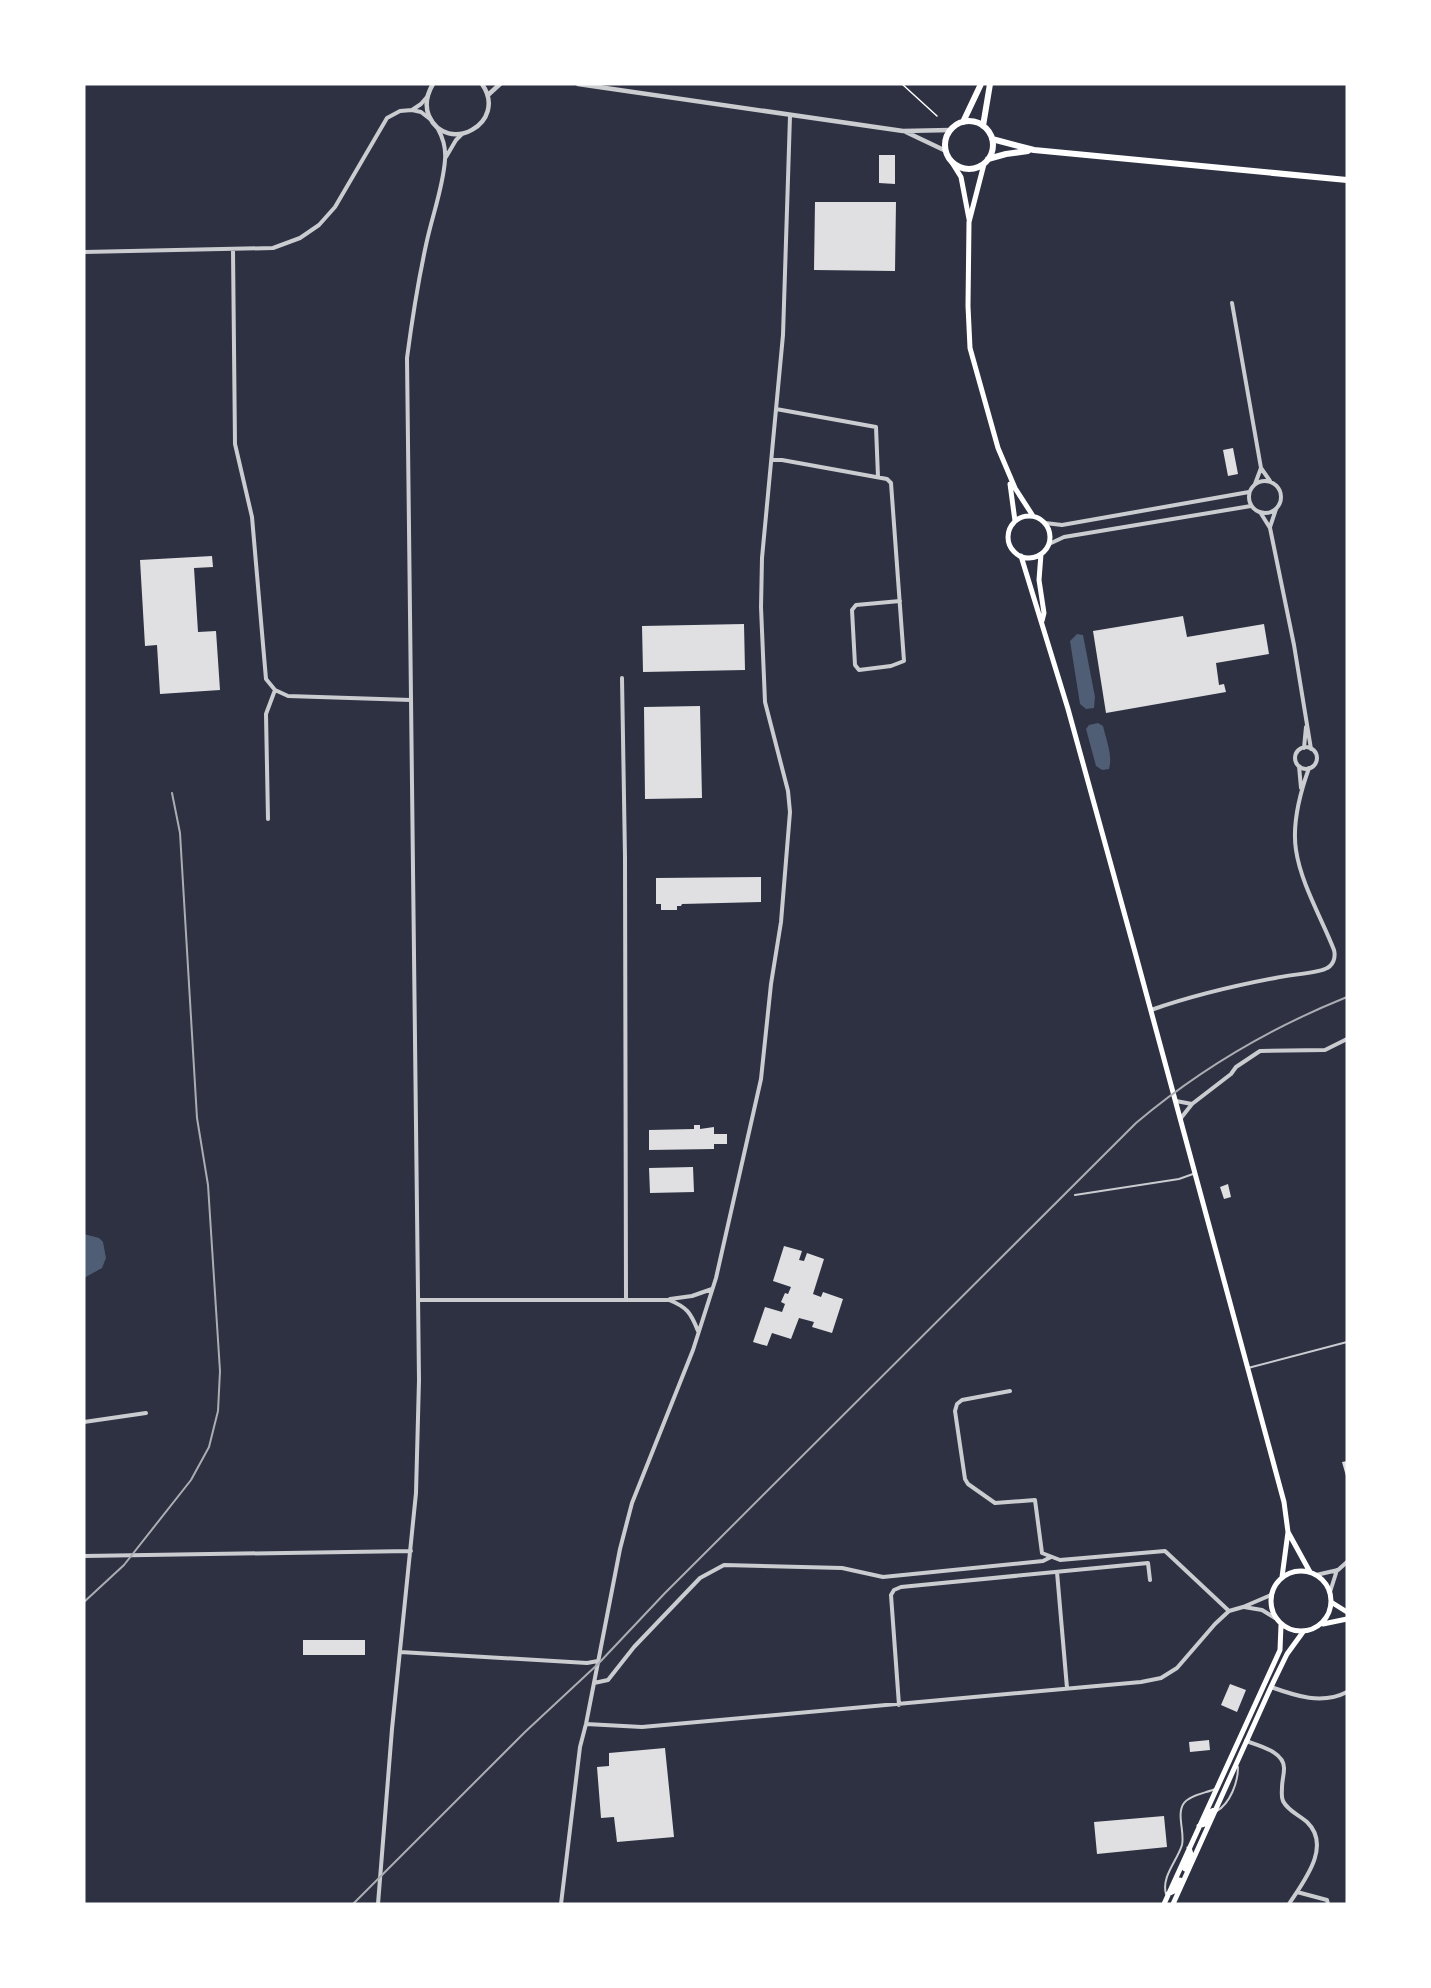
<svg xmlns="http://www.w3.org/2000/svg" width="1431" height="1988" viewBox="0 0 1431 1988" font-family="Helvetica,sans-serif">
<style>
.water{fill:#4f5d75}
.building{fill:#e0e0e3}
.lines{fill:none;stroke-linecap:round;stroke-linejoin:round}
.path{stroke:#fff;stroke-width:1.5}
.service{stroke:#caccd0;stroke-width:2}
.minor{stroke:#caccd0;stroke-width:4}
.tertiary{stroke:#caccd0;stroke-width:4.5}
.secondary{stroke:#fff;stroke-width:5}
.primary{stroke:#fff;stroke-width:6}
.rail{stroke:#abadb3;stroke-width:2}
</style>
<rect width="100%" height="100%" fill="#2d3142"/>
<!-- water -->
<path class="water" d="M1077,634L1083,635L1095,697L1094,708L1086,709L1080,704L1070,641Z
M1098,723L1103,726C1106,739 1113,756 1109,769L1102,770L1096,766L1086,729L1089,725Z
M84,1234L99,1238L103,1242L106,1258L102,1268L84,1278Z"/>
<!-- building -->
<path class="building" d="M879,155H895V184L879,183Z
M815,202H896L895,271L814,270Z
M1233,448L1238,474L1228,476L1223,450Z
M212,556L213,567L194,568L198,632L216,631L220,690L160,694L157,645L145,646L140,560Z
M1183,616L1187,637L1264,624L1269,654L1216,663L1219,685L1224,684L1226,692L1106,713L1093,631Z
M744,624L745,670L643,672L642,626Z
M700,706L702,798L645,799L644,707Z
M761,877V902L682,904L681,906H677V910H661V904H656V878Z
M694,1125H700V1129L714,1127V1134H727V1144H714V1149L649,1150V1130L694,1129Z
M693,1167L694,1192L650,1193L649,1168Z
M1228,1184L1231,1197L1224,1199L1220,1187Z
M784,1246L802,1251L799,1260L804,1261L807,1253L824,1259L813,1294L821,1297L823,1292L843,1299L832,1333L812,1327L814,1322L799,1318L791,1339L772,1333L767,1346L753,1342L765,1307L782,1312L785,1304L781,1302L785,1293L788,1294L791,1287L773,1281Z
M1347,1461V1476H1346L1342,1462Z
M303,1640H365V1655H303Z
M1230,1684L1246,1690L1237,1712L1221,1705Z
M1209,1740L1210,1750L1190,1752L1189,1742Z
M665,1748L674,1837L617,1842L614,1817L601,1818L597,1767L609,1766V1753Z
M1164,1816L1167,1847L1097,1854L1094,1822Z"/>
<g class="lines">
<!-- path -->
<path class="path" d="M902,84L937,116"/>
<!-- service -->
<path class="service" d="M1075,1195L1179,1179L1193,1174
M1248,1368L1347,1342
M1217,1811C1230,1803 1238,1783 1238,1767
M1166,1894C1161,1877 1177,1861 1182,1845C1185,1832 1176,1814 1184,1803C1190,1795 1206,1793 1215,1789"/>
<!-- minor -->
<path class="minor" d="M427,97L421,104L412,110L421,112L430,119
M446,157L456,140L462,134
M233,250L235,444L252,517L266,679L275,690L288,696L411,700
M84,252L273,248L300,238L319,225L335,207L387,118L400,111L412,110
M1232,303L1261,468L1270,481
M776,409L876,427L878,477
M771,460H782L887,479L891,483L904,661L891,666L859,670L855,665L852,610L856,605L900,601
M1249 497a16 16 0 1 1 32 0a16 16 0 1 1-32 0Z
M1255,484L1261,468
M1260,512L1270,528L1294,645L1311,749
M1045,523L1062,525L1249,492
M1270,527L1276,509
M1049,544L1064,537L1251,506
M622,678L625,857L626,1300
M1295 758a11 11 0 1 1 22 0a11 11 0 1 1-22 0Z
M1304,748L1306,727
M1299,766L1301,788
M268,819L266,714L275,690
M1151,1010C1191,996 1233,986 1275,978C1287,975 1317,973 1325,969C1333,966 1336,958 1334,950C1322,919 1301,884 1296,850C1292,824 1300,793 1309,768
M1176,1101L1192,1104L1231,1074L1236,1067L1260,1051L1325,1050L1347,1039
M1181,1118L1192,1104
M670,1299L692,1296L712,1289
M418,1300H669C687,1307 691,1313 698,1331
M1010,1391L962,1400L957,1404L955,1411L965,1479L968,1484L995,1503L1035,1500L1042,1553L1060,1560L1165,1551L1229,1611
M84,1422L146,1413
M84,1556L411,1551
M1057,1572L1067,1688
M1316,1575L1338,1570L1347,1562
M1330,1592L1337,1570
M1244,1607L1262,1610L1275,1618
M400,1652L587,1663L598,1661
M594,1683L608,1680L634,1647L700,1578L724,1565L842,1568L883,1577L1043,1561L1051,1557
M1271,1687C1296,1696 1322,1705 1347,1692
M899,1705L891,1595L894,1590L901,1587L1148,1563L1150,1580
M586,1724L642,1727L1141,1682L1161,1678L1177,1668L1215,1624L1229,1611L1243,1607L1271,1595
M1246,1741C1260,1746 1285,1752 1284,1769C1284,1775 1282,1781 1282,1787C1282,1792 1281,1797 1283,1801C1288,1811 1299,1815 1307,1822C1332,1846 1304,1881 1289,1904
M1297,1892L1327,1900L1328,1904
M378,1904L392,1729L416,1493L419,1380L407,358C412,320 418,282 426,245C432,216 443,188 445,160C446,149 443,138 438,129
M561,1904L580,1747L586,1724L620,1549L632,1503L693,1350L716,1278L761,1079L771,984L781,922L790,812L788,791L765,702L761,607L762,558L783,335L790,116"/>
<!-- tertiary -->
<path class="tertiary" d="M433,84C427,94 424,104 429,116C447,156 509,123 482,84
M578,84L903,131L951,130
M488,95L500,84
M906,132L946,151"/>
<!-- secondary -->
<path class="secondary" d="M951,161L961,177L969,219
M984,164L969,222L968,306L970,348L998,448L1015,488L1033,516
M1010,484L1015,521
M1008 537a21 21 0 1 1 42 0a21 21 0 1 1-42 0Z
M1041,554L1039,580L1044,613L1042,621
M1021,556L1068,709L1135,952L1284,1502L1288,1532L1282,1577
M1288,1532L1310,1572
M1271 1601a30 30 0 1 1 60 0a30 30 0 1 1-60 0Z
M1331,1602L1347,1612
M1323,1624L1347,1619
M1199,1826L1205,1824L1210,1812L1216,1809
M1185,1869L1191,1854L1189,1848
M1168,1894L1174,1891L1180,1880
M1164,1904L1280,1650L1281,1625
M1173,1904L1271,1687L1287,1654L1303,1632"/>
<!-- primary -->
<path class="primary" d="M945 145a24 24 0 1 1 48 0a24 24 0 1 1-48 0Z
M963,122L981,84
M983,126L990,84
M992,139L1034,150L1347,180
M988,159L1006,154L1028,151"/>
<!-- rail -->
<path class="rail" d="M84,1602L124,1565L191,1480L209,1447L218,1411L220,1371L208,1185L197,1118L180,833L172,793
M353,1904L525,1732L598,1664L665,1593L1136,1123C1200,1069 1270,1028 1347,997"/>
</g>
<!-- border -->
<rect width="1431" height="1988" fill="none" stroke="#ffffff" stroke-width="171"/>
</svg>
